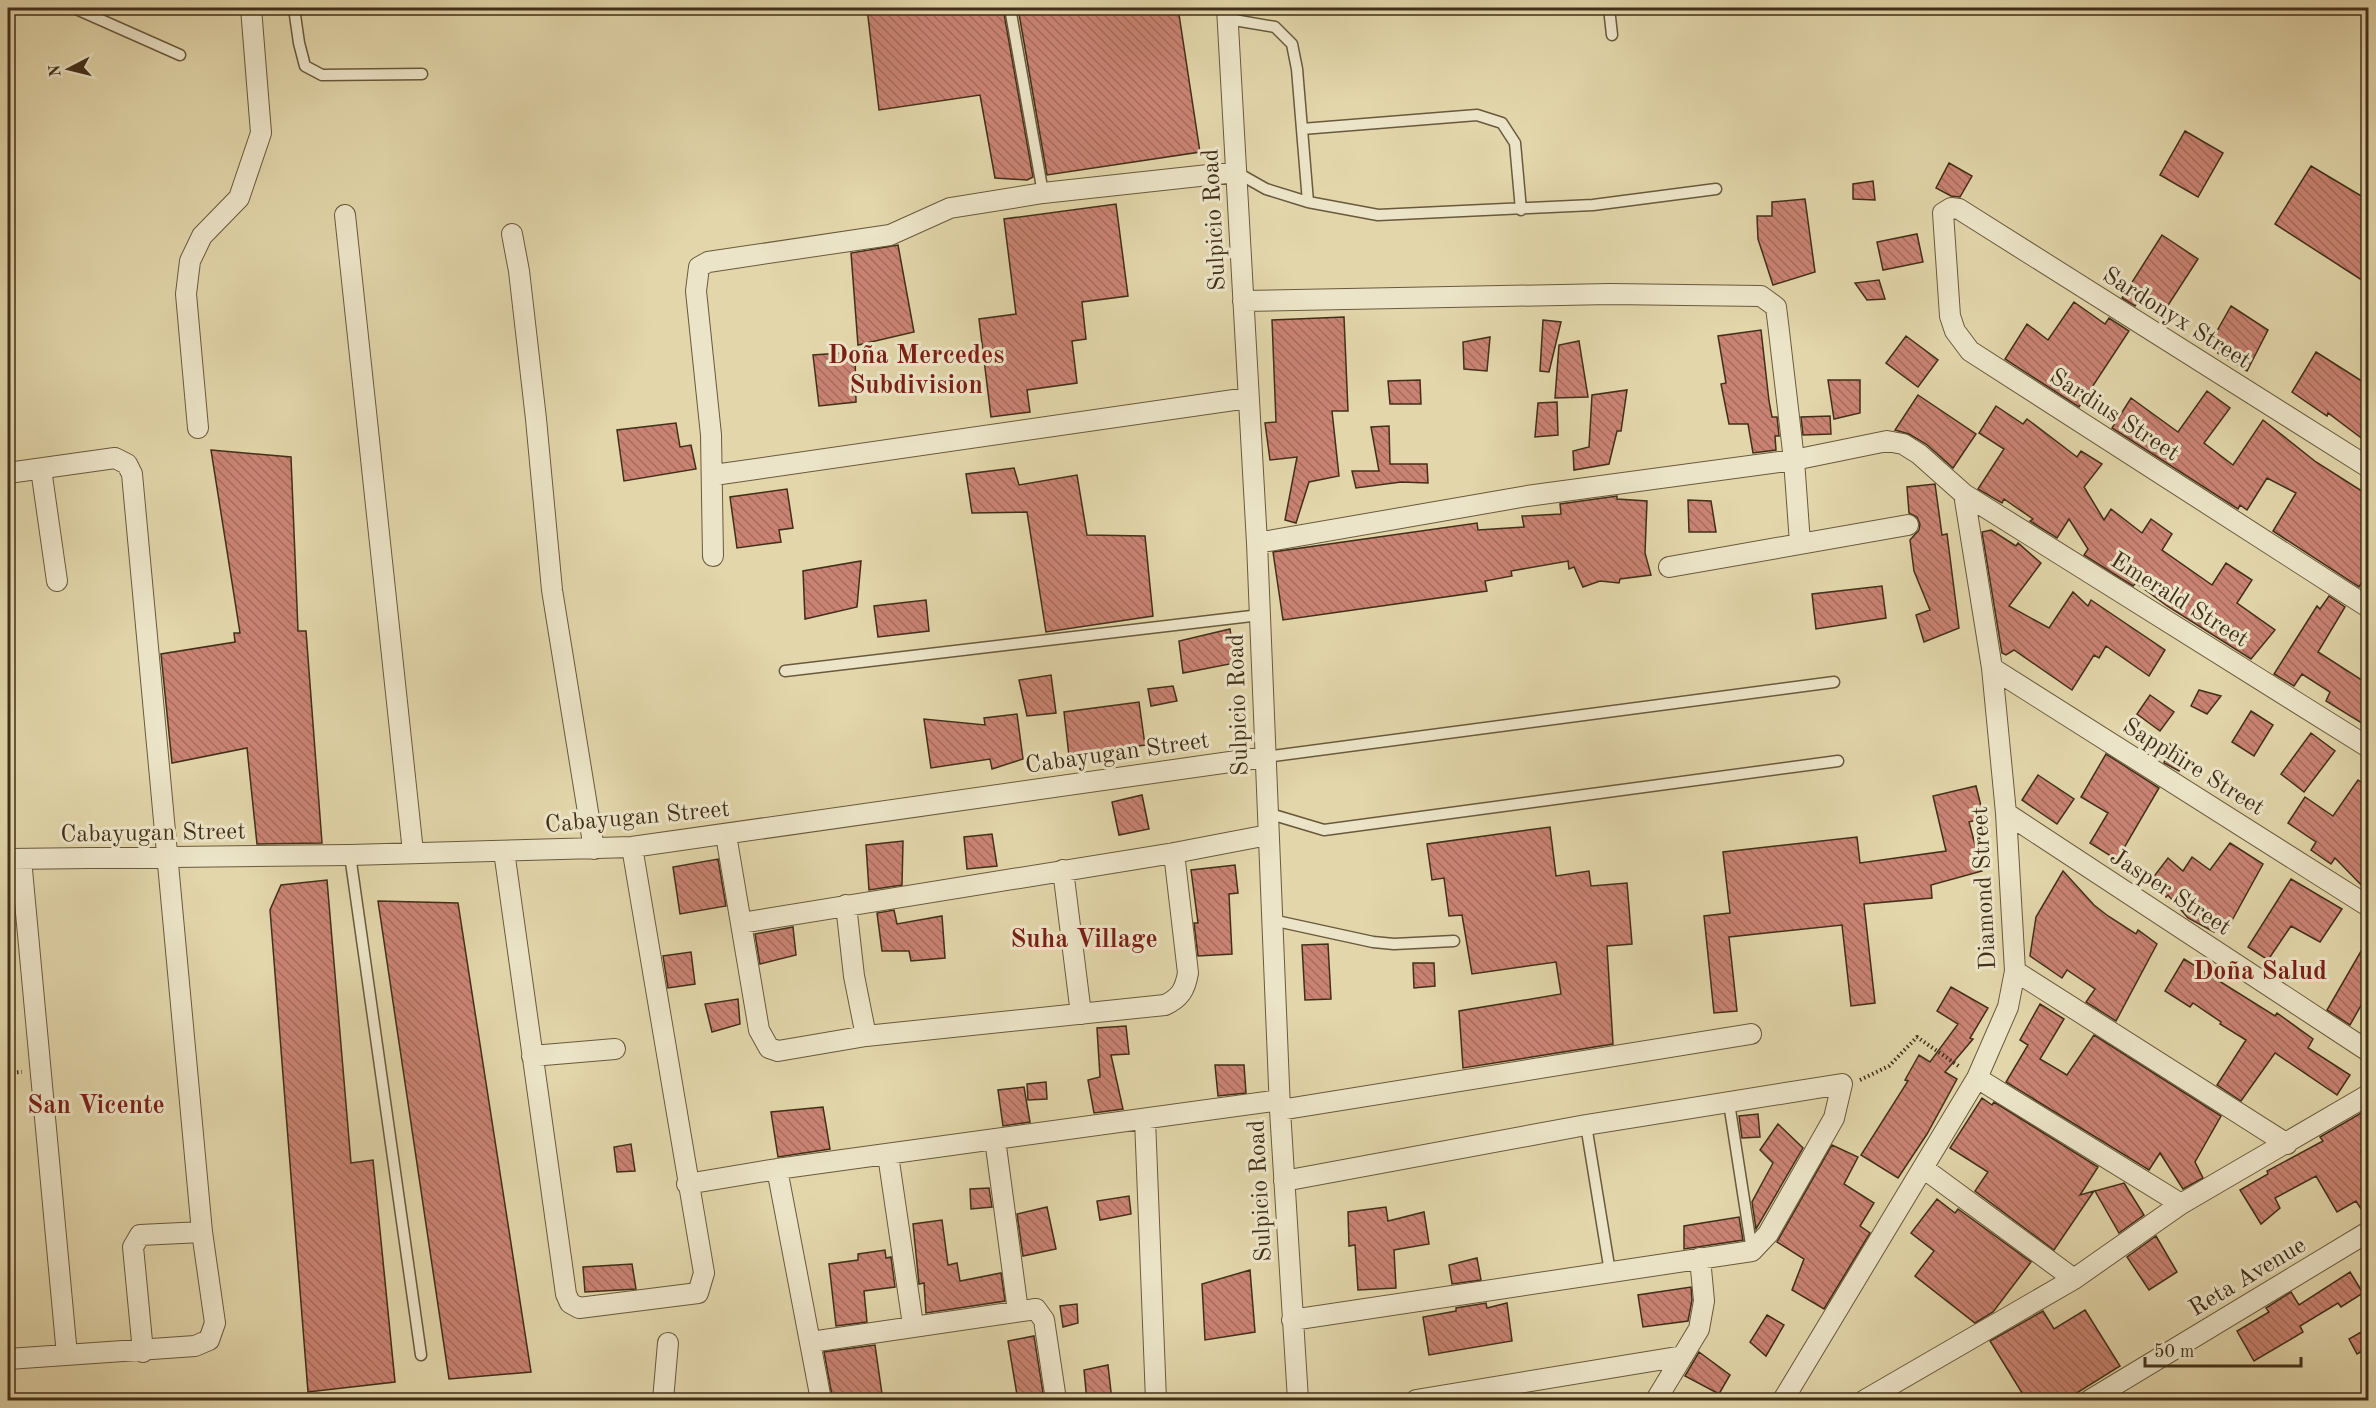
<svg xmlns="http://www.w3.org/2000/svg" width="2376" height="1408" viewBox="0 0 2376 1408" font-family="'Old Standard TT',serif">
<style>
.building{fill:url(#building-back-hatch);stroke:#412f19;stroke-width:1.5}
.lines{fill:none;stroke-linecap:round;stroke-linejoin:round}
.service-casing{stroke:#69593d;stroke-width:13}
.minor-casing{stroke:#69593d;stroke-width:22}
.path{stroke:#412f19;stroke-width:4;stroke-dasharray:1.5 3;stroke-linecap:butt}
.service{stroke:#ece4c8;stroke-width:10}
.minor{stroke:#ece4c8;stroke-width:20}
.labels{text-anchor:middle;stroke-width:6;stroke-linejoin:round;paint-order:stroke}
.street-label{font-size:24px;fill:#412f19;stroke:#ece4c8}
.neighbourhood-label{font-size:26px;font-weight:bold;fill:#7a1f14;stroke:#ece4c8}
</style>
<defs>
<pattern id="building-back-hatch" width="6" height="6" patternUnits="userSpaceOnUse" patternTransform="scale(1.5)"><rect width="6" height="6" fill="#ca8373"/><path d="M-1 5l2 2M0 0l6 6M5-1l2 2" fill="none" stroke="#a66c5e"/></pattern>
</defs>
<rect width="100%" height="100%" fill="#e2d6aa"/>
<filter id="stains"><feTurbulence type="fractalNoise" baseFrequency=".00333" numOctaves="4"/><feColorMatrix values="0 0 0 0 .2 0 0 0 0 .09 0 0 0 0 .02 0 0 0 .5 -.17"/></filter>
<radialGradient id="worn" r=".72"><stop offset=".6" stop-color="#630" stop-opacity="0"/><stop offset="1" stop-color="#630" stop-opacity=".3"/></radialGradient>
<!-- building -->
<path class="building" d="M867,8H1003L1033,177L1027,180L995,178L980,95L879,110Z
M1018,8H1178L1200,152L1047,175Z
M2185,131L2223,153L2198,197L2160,175Z
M1949,163L1972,176L1960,197L1951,196L1936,188Z
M2311,166L2368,200V284L2275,224Z
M1873,181L1875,200L1853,199V184Z
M1805,199L1815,272L1773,285L1758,239L1757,216H1772V202Z
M1116,204L1128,296L1082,302L1086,339L1072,341L1077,383L1027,390L1030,412L991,417L979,319L1016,314L1004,219Z
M1917,234L1923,262L1883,270L1877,242Z
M2162,235L2198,259L2165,310L2142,295L2135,306L2122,298Z
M898,245L914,332L858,345L851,253Z
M1879,280L1885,299L1867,300L1855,283Z
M2074,302L2105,324L2109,318L2129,331L2079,407L2005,359L2027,324L2048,340Z
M2231,306L2268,330L2247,371L2208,347Z
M1344,317L1348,411H1332L1339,476L1309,482L1296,523L1285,520L1297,457L1270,460L1265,423L1276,422L1272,320Z
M1543,320L1561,322L1549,372L1540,371Z
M1761,330L1769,401L1772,417H1777L1779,436H1775L1776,450L1753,453L1748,424H1729L1721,384L1726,383L1718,336Z
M1906,336L1938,360L1918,387L1886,363Z
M1490,337L1487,371L1464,369L1463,342Z
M1579,341L1588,397L1555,398L1559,345Z
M855,352L856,402L819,406L813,355Z
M2316,352L2368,385V443L2328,413L2327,416L2292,392Z
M1420,380L1421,404H1390L1388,381Z
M1828,380H1860V413L1834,419Z
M1627,390L1621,431H1617L1609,464L1574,470L1573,451L1589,447L1592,395Z
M2207,391L2230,408L2204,443L2233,465L2263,420L2316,462L2368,495V572L2359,587L2273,531L2296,493L2267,478L2247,510L2240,505L2238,509L2112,428L2131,398L2178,432Z
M1918,395L1976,434L1953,468L1926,444L1909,434L1895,430Z
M1557,402L1558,435L1535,437L1538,403Z
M1996,406L2023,424L2027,419L2077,457L2081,451L2102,464L2084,487L2104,520L2111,509L2142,533L2151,519L2172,534L2162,550L2212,585L2226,563L2252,580L2237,603L2275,630L2251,659L2167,606L2136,583L2133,586L2084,555L2088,549L2069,519L2057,538L2030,521L2033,519L2004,499L2002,503L1978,489L2004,449L1979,433Z
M1830,416L1831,434L1803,435L1801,417Z
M676,423L680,447L691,445L696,469L624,481L617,430Z
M1389,426L1390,464H1427L1428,483L1401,482L1356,488L1352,471H1379L1371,427Z
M211,450L291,457L298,631H306L322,843L257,844L247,748L172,763L161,654L235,642L234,633H240Z
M1014,468L1019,485L1077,475L1087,535L1145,536L1153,616L1046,632L1027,512L972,513L966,474Z
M1935,484L1942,535L1947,534L1959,628L1924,642L1916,615L1930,610L1914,571L1910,540L1919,530L1920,524L1917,517L1909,513L1907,487Z
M787,489L793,528L779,530L781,542L737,548L730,497Z
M1617,496V499L1647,501L1645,553L1651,575L1620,579L1619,583L1600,581L1583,587L1574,567L1569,569L1568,561L1511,571L1512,576L1485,581L1487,591L1283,620L1273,552L1477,523L1478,530L1524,527L1522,516L1561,514L1560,504Z
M1688,500L1711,501L1716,532H1689Z
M1991,530L2016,546L2018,543L2041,563L2009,606L2049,628L2073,592L2088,606L2091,600L2165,650L2149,676L2106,646L2099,658L2094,655L2072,690L2014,650L2006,655L2002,653L1982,532Z
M861,561L857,607L805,619L803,571Z
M1882,586L1886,618L1816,629L1812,594Z
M2329,596L2345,607L2318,652L2368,684L2362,697L2368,702V727L2326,701L2330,692L2302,674L2294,686L2274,674L2317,606L2320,609Z
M926,600L929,631L878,637L874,606Z
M1230,629L1235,663L1183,673L1179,641Z
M1051,675L1056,713L1027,716L1019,680Z
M1173,686L1177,701L1151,706L1148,689Z
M2199,690L2221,696L2207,714L2191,706Z
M2150,695L2174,712L2160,731L2137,714Z
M1139,702L1145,745L1069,756L1064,712Z
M2251,711L2273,725L2254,756L2232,742Z
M1017,714L1023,759L992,769L990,759L931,768L924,719L985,725L984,718Z
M2311,733L2335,751L2304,792L2281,774Z
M2170,744L2188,755L2179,771L2164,763Z
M2106,754L2159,788L2117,860L2090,843L2108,813L2081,797Z
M2038,775L2074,799L2057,824L2022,800Z
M2358,780L2368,787V850L2363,859L2368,865V892L2335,858L2331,864L2311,850L2316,842L2288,823L2305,797L2333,816Z
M1976,786L1984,818L1969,822L1982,871L1931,885L1932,898L1864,904L1875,1003L1851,1006L1842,925L1729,937L1737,1011L1714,1013L1704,916L1730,913L1723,852L1857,837L1860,863L1946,851L1933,796Z
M1142,795L1149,829L1119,835L1112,802Z
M1550,827L1556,876L1589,871L1591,886L1627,883L1632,944L1607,946L1613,1044L1463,1068L1459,1011L1561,994L1556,962L1472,974L1462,915L1449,916L1444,878L1432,880L1427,844Z
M992,834L997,866L967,869L964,837Z
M903,841L902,885L869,890L866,845Z
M2230,843L2263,864L2224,935L2216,929L2214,932L2188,918L2168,895L2166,897L2152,879L2168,858L2183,871L2192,857L2210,870Z
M718,859L726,906L680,914L673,867Z
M1235,865L1238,893L1229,894L1232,954L1198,956L1194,923H1198L1191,870Z
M2063,871L2094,905L2108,916L2136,934L2138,930L2157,944L2116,1021L2086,1002L2095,989L2067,970L2062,978L2030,956L2036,917Z
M2291,879L2342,909L2320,942L2291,926L2268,960L2248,947Z
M327,880L351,1163L373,1160L395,1382L308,1392L270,910L281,885Z
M378,901L458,903L531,1372L449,1379Z
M894,910L897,924L942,916L945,958L911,961L909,951H882L877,913Z
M793,927L796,955L760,964L755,934Z
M2368,939V993L2350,1025L2327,1010Z
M1328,944L1331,999L1305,1000L1302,945Z
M691,952L695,984L668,988L663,956Z
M2184,959L2275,1016L2277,1013L2313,1039L2308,1048L2350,1075L2337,1095L2275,1053L2241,1101L2217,1085L2246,1040L2220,1024L2221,1022L2193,1003L2190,1007L2165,991Z
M1413,963H1434L1435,986L1414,988Z
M1951,987L1988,1008L1970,1038L1973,1039L1945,1072L1957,1079L1927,1134L1898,1178L1861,1155L1908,1081L1905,1080L1919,1055L1930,1062L1958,1024L1937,1011Z
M738,999L740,1024L712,1032L705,1004Z
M2040,1004L2064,1019L2040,1059L2067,1075L2094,1035L2221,1116L2195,1162L2203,1178L2183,1189L2160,1153L2149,1170L2006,1082L2028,1045L2020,1040Z
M1126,1026L1129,1054L1111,1055L1123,1109L1094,1113L1088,1080L1100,1077L1097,1028Z
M1215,1065H1244L1246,1093L1218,1096Z
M1046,1082L1047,1099L1028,1100L1027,1084Z
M1024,1087L1030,1122L1003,1126L998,1090Z
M1982,1098L1992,1105L1994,1102L2098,1167L2080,1195L2094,1191L2054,1250L1975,1191L1988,1172L1950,1148Z
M823,1107L830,1149L778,1157L771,1112Z
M2368,1109V1147L2361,1151L2368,1165V1220L2356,1201L2337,1212L2316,1176L2275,1198L2280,1208L2261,1224L2240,1190L2268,1174L2267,1171L2323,1141L2320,1137Z
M1758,1114L1760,1137L1742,1138L1739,1116Z
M1778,1124L1803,1148L1756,1229L1752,1202L1773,1163L1760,1150Z
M631,1144L635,1171L617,1172L614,1147Z
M1832,1145L1858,1157L1844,1184L1874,1203L1860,1226L1870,1233L1824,1309L1792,1290L1804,1259L1777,1242Z
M2124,1183L2144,1215L2119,1233L2095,1191Z
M989,1188L992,1207L971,1209L970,1189Z
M1129,1196L1131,1214L1100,1220L1097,1201Z
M1937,1199L1955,1213L1958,1209L2031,1262L1993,1312L1975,1323L1915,1276L1934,1251L1911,1233Z
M1047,1207L1056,1249L1023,1256L1017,1214Z
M1386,1207L1388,1221L1424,1212L1429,1244L1394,1250L1396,1288L1358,1290L1355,1245L1349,1246L1348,1212Z
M1739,1217L1743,1240L1684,1249V1226Z
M942,1220L948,1265L957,1263L960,1281L1001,1273L1005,1301L926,1313L924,1283L919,1284L913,1224Z
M2156,1236L2177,1272L2149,1290L2127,1257Z
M885,1250L886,1258L891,1257L895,1287L864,1291L867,1322L836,1326L829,1264L858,1260V1254Z
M1477,1258L1481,1280L1452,1284L1449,1265Z
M632,1264L636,1289L585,1292L583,1267Z
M1250,1270L1255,1332L1205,1340L1202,1284Z
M2350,1272L2363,1293L2341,1307L2338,1303L2300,1326L2303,1332L2254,1361L2237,1331L2269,1312L2266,1308L2291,1292L2299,1305Z
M1691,1287L1692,1300L1688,1321L1643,1327L1638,1295Z
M1486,1303L1487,1308L1507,1303L1512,1341L1429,1355L1423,1317L1456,1311V1308Z
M1077,1304L1078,1323L1063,1327L1060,1306Z
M2085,1310L2120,1366L2064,1401H2027L1990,1341L2043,1311L2054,1329Z
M1767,1315L1784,1325L1766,1356L1750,1342Z
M2368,1328V1348L2357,1354L2349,1339Z
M1034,1336L1044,1399L1018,1401L1008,1341Z
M875,1345L883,1401H833L824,1352Z
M1699,1352L1730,1375L1719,1394L1685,1376Z
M1108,1365L1112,1401H1087L1084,1370Z"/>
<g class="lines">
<!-- service casing -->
<g class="service-casing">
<path id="service" d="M74,8L180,55
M294,8L299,43L305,66L322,75L422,74
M1010,8L1043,193
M1609,8L1612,35
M1228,19L1275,27L1292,44L1297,69L1308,202
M1302,129L1477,115L1502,123L1515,143L1521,210
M1236,172L1266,189L1308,202L1378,215L1593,205L1716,189
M785,671L1260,615
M1265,757L1834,682
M1267,813L1324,830L1838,761
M350,855L421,1355
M1272,920L1373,942L1394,944L1454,941
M1729,1103L1752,1251
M1586,1125L1610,1272"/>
</g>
<!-- minor casing -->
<g class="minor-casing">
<path id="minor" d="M1227,8L1257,543L1280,1110L1298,1400
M345,215L413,852
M512,234L519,271L536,419L552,590L594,849
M1243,301L1610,294L1761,296L1776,307L1778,323L1794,460L1800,543
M198,428L186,294L190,261L202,236L239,198L261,133L251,8
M2368,467L1959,209L1951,208L1943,213L1950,316L1955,331L1970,351L2368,607
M41,469L57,581
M8,473L115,458L127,464L132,474L202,1232L215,1323L209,1340L195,1346L8,1359
M714,475L1248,398
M1257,543L1527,496L1794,460L1887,441L1903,444L1919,454L1964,494L2368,747
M713,556L711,435L696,291L699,267L708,262L890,235L950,208L1043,193L1236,172
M1669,567L1908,525
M1992,668L2368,906
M2006,813L2368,1051
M726,835L759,1030L769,1048L778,1051L866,1036L1165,1005C1180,998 1185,990 1188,973L1174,853
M504,851L566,1294L570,1303L579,1308L698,1293L704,1273L632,847
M8,859L350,855L632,847L1265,757
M21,859L67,1355
M1063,870L1081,1014
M846,905L854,976L866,1036
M741,923L1174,853L1268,835
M2015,971L2287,1144
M532,1056L615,1049
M1977,1078L2181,1204
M1280,1110L1751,1034
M1145,1119L1156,1400
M995,1139L1018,1311
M888,1155L913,1325
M1923,1168L2074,1279
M777,1169L821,1400
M1284,1181L1586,1125L1842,1084L1834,1118L1768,1234L1752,1251L1292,1320
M687,1184L777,1169L1280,1100
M811,1342L1036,1309L1044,1320L1056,1400
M143,1352L133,1247L140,1235L202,1232
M663,1400L668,1343
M1416,1400L1683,1356
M1656,1400L1699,1329L1704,1301L1700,1258
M1783,1400L1977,1078L2008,1007L2015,971L2006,813L1992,668L1964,494
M1865,1400L2074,1279L2181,1204L2368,1095
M2090,1400L2368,1232"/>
</g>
<!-- path -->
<path class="path" d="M8,1073L22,1072
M1860,1080L1889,1066L1917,1037L1960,1067"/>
<!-- service -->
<use href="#service" class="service"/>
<!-- minor -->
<use href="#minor" class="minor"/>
</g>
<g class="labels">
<!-- street labels -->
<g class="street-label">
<text transform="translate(1213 220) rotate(-93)" y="8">Sulpicio Road</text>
<text transform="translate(2177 317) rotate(32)" y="8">Sardonyx Street</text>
<text transform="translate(2115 414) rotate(33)" y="8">Sardius Street</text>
<text transform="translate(2180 599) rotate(32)" y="8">Emerald Street</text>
<text transform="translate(1237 705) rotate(-92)" y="8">Sulpicio Road</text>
<text transform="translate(1117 752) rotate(-8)" y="8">Cabayugan Street</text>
<text transform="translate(2194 766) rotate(32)" y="8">Sapphire Street</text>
<text transform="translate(637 816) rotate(-5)" y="8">Cabayugan Street</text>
<text transform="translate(153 832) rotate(-1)" y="8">Cabayugan Street</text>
<text transform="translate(1983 888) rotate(-93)" y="8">Diamond Street</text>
<text transform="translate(2171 891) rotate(33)" y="8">Jasper Street</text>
<text transform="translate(1259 1191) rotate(-93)" y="8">Sulpicio Road</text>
<text transform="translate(2247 1276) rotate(-31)" y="8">Reta Avenue</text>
</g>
<!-- neighbourhood labels -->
<g class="neighbourhood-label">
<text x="916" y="363">Doña Mercedes<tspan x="916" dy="30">Subdivision</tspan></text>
<text x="1084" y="947">Suha Village</text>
<text x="2260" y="979">Doña Salud</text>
<text x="96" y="1113">San Vicente</text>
</g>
</g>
<!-- margin -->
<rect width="2376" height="1408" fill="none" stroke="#e2d6aa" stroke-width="30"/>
<rect x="9" y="9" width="2358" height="1390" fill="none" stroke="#412f19" stroke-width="3"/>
<rect x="15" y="15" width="2346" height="1378" fill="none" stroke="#412f19" stroke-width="1.5"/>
<!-- north arrow -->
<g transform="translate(69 69) rotate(263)" stroke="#ece4c8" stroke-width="4.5" paint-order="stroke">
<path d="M0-4.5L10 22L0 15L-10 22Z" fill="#412f19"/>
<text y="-9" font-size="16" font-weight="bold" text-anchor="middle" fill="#412f19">N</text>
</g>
<!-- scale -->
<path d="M2145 1357v9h156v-9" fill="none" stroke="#412f19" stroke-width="3"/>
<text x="2154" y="1357" font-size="18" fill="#412f19" stroke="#ece4c8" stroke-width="4.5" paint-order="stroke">50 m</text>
<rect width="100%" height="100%" filter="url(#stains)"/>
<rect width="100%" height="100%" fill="url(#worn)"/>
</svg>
